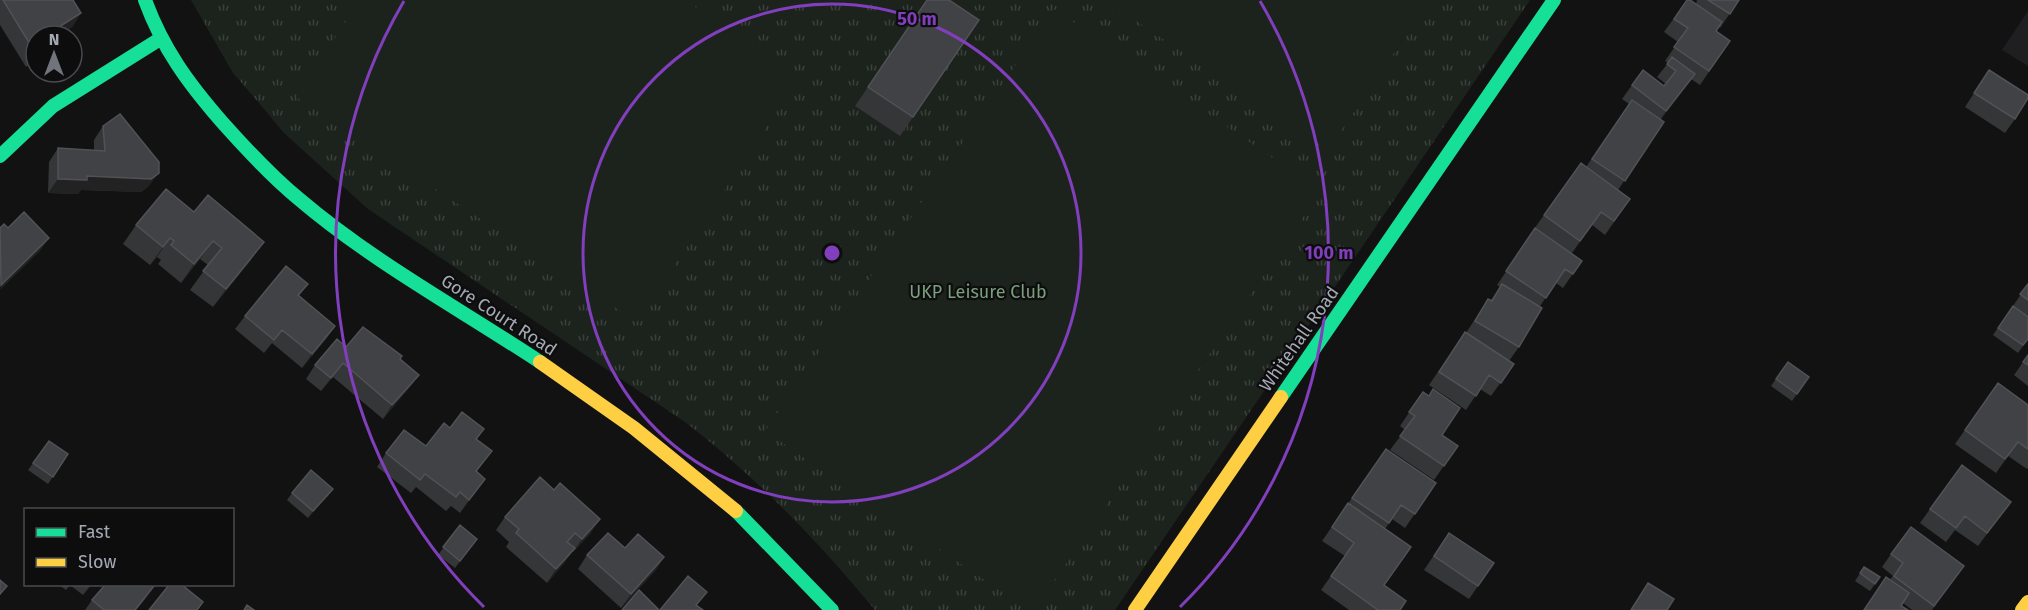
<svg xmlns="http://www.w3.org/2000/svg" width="2028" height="610" viewBox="0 0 2028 610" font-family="'Fira Sans',sans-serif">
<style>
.built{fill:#1f1f21}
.grass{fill:url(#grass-tufts)}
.garden{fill:#1c231d}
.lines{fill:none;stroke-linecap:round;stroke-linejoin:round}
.fast{stroke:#16e098;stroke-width:14}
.slow{stroke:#ffcf43;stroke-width:14}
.wall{fill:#353637}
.shaded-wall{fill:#222223}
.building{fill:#414245;stroke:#515256;stroke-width:1.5}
.ring{fill:none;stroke:#813fbd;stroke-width:3}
.labels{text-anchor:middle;stroke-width:4.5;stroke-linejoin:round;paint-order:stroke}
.park-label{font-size:18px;fill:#7b9e7d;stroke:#0d0d0e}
.street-label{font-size:18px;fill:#a4a9b4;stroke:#0d0d0e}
.centre{fill:#813fbd;stroke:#0d0d0e;stroke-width:3}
.ring-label{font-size:18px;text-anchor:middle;font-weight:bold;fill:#813fbd;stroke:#0d0d0e;stroke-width:4.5;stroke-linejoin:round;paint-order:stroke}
</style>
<defs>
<pattern id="grass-tufts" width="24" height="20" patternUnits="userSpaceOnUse" patternTransform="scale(1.5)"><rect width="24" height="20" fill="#1c231d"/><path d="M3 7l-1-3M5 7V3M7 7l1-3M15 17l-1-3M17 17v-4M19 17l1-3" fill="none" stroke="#3a403b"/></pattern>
</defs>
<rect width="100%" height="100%" fill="#121213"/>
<!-- built -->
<path class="built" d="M2028,11V66L2002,50Z"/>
<!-- grass -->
<path class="grass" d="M191,0H1530L1115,610H875C819,542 755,476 685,422L368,209L283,132L265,110L233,73Z"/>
<!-- garden -->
<path class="garden" d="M360,0H685L800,76L637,322L296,97Z
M1105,0H1430L1328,150Z
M1054,9L1321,191L1034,610H1029L765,431Z"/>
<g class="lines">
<!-- fast -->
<path class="fast" d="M145,0C163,49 188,83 222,122C246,149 271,176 299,199C373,262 460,309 540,362
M0,156L53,106L160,39
M1281,397L1554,0
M736,511L832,610"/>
<!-- slow -->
<path class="slow" d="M540,362L634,428L736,511
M1135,610L1281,397
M2022,610L2028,602"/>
</g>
<!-- wall -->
<path class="wall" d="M0,0H73L81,13L72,27L57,36H36V61L26,67L0,25Z
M927,0L979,20L900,136L855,106Z
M1687,0L1696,4L1697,0H1739L1720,28L1719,27L1716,31L1730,41L1700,85L1691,79L1661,119L1664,122L1618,190L1630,199L1605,235L1592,225L1572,253L1582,261L1563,288L1556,283L1540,306L1519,347L1509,361L1514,364L1491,396L1480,389L1466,410L1429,385L1465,332L1466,333L1488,299L1491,300L1500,287L1497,285L1535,229H1534L1581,163L1586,167L1629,104L1622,99L1632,85L1664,86L1666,84L1657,77L1668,63L1665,61L1678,42L1664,32Z
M1989,70L2015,119L2005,133L1965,107Z
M103,126L149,186L141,192L81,190L78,194L48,193L49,162L58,148L94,150V140Z
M194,212L251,260L213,307L190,290L208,265L200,259L181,283L158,264L161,260L157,257L150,265L123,244L136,225Z
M308,284L299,296L335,326L326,339L302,368L272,343L264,353L235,329L245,316Z
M2028,284V339L2018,353L1993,335Z
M346,347L400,359L419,375L409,388L383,419L333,377L321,391L306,379L315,365Z
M2028,355V386L2014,375Z
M1788,362L1809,377L1792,401L1771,386Z
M1998,383L2028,405V468L2027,469L2008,456L1996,473L1955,444Z
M1423,392L1442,435L1458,446L1434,480L1390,450L1405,430L1400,426Z
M450,428L484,429L477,439L492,451L477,471L485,479L460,513L451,506L446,511L416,487L411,493L377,467L386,453L426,446Z
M49,441L68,454L48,484L28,470Z
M1386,449L1436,483L1405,528L1392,519L1385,529L1384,585L1400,610H1349L1321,590L1345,556L1322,541Z
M333,489L308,518L287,500L292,493Z
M2011,502L1978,546L1955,530L1946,542L1920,523L1930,509Z
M505,517L591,533L573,552H572L565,562L547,583L506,547L509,542L496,530Z
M460,525L477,539L455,568L438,555Z
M1449,533L1494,563L1469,599L1424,570Z
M625,548L664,557L655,571L621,608L578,569L587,555Z
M1891,554L1964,566L1932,610H1912L1903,603L1863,610L1893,576L1882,567Z
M1864,567L1880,577L1870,591L1855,581Z
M59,585H91L83,595L70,585L66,590Z
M145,599L136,610H85L92,600Z"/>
<!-- shaded-wall -->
<path class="shaded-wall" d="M81,13L72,27L57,36H48L51,32Z
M36,54V61L26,67Z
M1695,74L1685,88L1657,125L1666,111Z
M159,173L149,186L141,192L81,190L78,194L48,193L58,179L87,176Z
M49,238L40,251L0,290L1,285Z
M170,238L157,257L150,265L163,247Z
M213,241L200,259L181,283L194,264Z
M264,242L251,260L213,307L226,289Z
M335,326L326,339L302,368L312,354Z
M343,363L333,377L321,391L331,378Z
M419,375L409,388L383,419L392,405Z
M485,479L476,492L460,513L469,500Z
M333,489L328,496L308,518L313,511Z
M600,519L591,533L573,552L582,539Z
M575,548L565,562L547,583L556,569Z
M664,557L655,571L621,608L631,594Z
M154,586L145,599L136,610H135Z"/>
<!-- building -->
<path class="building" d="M3,0H73L81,13L51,32L54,36H36V54Z
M927,0H949L979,20L913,117L868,87Z
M1687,0H1690L1722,22L1716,31L1730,41L1709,71L1674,47L1688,28L1674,19Z
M1708,0H1739L1730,14Z
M1672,57L1695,74L1666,111L1632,85L1643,70L1664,86L1676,71L1667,64Z
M1989,70L2028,95V98L2015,119L1974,93Z
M1632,100L1664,122L1625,181L1592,159Z
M120,114L159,162V173L151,179L87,176V180L58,179V148L105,151L103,126Z
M1581,163L1630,199L1614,221L1601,212L1580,241L1544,215Z
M166,189L194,212L208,195L264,242L226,289L203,271L222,248L213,241L194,264L171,245L174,241L170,238L163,247L136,225Z
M24,212L49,238L1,285L0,228L4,224L8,228Z
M1535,228L1582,261L1573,274L1565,269L1546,298L1506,271Z
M286,266L308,284L298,295L335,326L312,354L282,330L274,340L245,316Z
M1502,284L1542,308L1519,347L1475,321L1488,299L1492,301Z
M2028,284V300L2020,294Z
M2013,306L2028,317V339L2023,345L1998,328Z
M363,327L402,356L400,359L419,375L392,405L343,363L331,378L315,365L337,339L346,347Z
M1465,332L1514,364L1501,383L1489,375L1476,396L1439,372Z
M2028,355V365L2023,362Z
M1788,362L1809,377L1797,394L1776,379Z
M1998,383L2028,405V449L2018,442L2005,459L1965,430Z
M1433,389L1460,408L1442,435L1458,446L1444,466L1400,436L1415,416L1409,412L1423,392L1429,396Z
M462,412L484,429L476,439L492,451L476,471L485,479L469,500L460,492L456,497L425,474L420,480L386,453L404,430L426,446L444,423L450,428Z
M49,441L68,454L53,477L33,463Z
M1386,449L1436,483L1415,514L1401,505L1389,523L1352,498Z
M1962,465L2011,502L1987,533L1965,516L1956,528L1930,509Z
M311,470L333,489L313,511L292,493Z
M540,477L554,490L560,483L600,519L582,539L575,533L567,542L575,548L556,569L516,533L519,529L505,517Z
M1348,503L1411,547L1384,585L1406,601L1400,610H1378L1331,576L1354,543L1332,527Z
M460,525L477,539L460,561L443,547Z
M1911,527L1964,566L1934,606L1894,576L1903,563L1891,554Z
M608,533L625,548L638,534L664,557L631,594L587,555Z
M1449,533L1494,563L1478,586L1434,556Z
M1864,567L1880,577L1875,584L1860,573Z
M688,576L707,592L696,605L703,610H660Z
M1886,577L1909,593L1901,606L1908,610H1864Z
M0,580L7,586L0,594Z
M1648,583L1674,599L1667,610H1631Z
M105,585H153L154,586L135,610H104L92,600Z
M169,585H182L203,602L197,610H149Z
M639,590L659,610H622Z
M247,605L254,610H244Z"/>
<!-- distance rings -->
<g class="ring">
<circle cx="832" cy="253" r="249"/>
<path d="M484 607A497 497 0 0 1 404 1M1260 1A497 497 0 0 1 1180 607"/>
</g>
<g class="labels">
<!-- park labels -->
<g class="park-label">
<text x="978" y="298">UKP Leisure Club</text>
</g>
<!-- street labels -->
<g class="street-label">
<text transform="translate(499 315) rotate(33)" y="6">Gore Court Road</text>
<text transform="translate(1299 339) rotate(-55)" y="6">Whitehall Road</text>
</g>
</g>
<circle cx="832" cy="253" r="9" class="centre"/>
<g class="ring-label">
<text x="917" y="25">50 m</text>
<text x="1329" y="259">100 m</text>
</g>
<!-- legend -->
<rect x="24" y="508" width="210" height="78" fill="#0d0d0e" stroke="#494b50" stroke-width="1.5"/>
<rect x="36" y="528" width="30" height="9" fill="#16e098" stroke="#494b50" stroke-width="1.5"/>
<text x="78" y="538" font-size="18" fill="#a4a9b4">Fast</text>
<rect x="36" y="558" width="30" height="9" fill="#ffcf43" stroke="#494b50" stroke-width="1.5"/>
<text x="78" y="568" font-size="18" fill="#a4a9b4">Slow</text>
<!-- north arrow -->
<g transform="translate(54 54)"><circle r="28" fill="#0d0d0e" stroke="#494b50" stroke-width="1.5"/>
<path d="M0-4.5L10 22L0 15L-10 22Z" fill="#71747c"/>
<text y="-9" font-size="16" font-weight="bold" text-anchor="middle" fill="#a4a9b4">N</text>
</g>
</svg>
